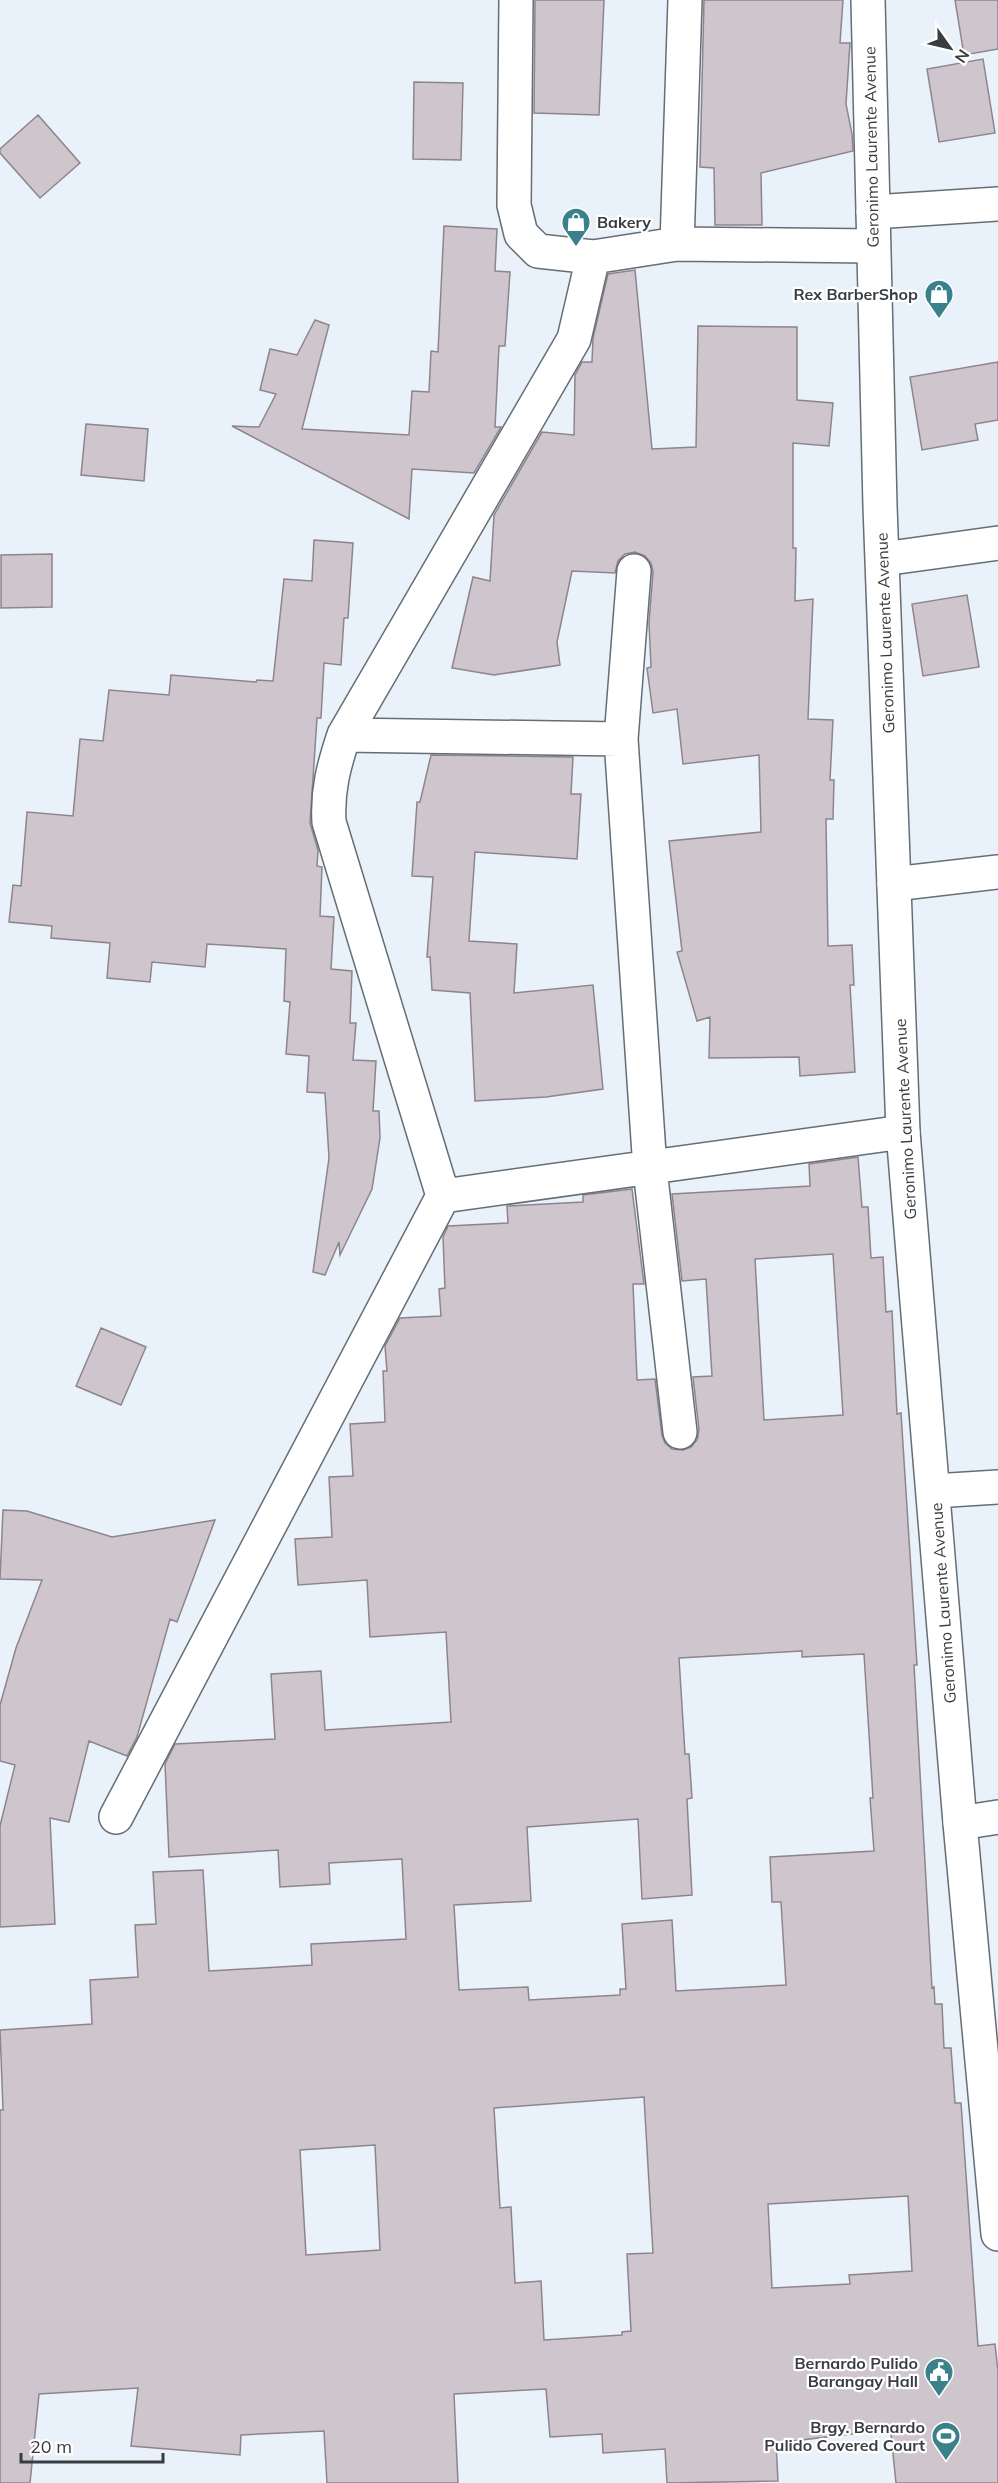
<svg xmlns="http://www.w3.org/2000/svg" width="998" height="2483" viewBox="0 0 998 2483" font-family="Mulish,sans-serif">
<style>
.building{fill:#cfc5cc;stroke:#8e858c;stroke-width:1.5;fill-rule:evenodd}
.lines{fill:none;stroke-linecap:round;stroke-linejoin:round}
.minor-casing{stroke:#656e74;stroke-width:36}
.tertiary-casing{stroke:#656e74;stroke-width:36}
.minor{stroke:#fff;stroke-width:33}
.tertiary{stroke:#fff;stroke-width:33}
.labels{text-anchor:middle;stroke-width:4.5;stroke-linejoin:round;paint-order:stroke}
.street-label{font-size:16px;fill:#393d40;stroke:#fff}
.poi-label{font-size:16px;font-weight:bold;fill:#393d40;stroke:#fff;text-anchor:end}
</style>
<rect width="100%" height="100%" fill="#e9f2fa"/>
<!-- building -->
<path class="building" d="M535,0H604L599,115L534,113Z
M704,0H843L840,43H850L846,104L852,134L853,151L761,173L762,225H715L714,168L700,167Z
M955,0H998V49L964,55Z
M983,59L995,133L939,142L927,69Z
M414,82L463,83L461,160L413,159Z
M38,115L80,163L40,198L0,153V149Z
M444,226L497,229L495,271L510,272L505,346H499L495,427H501L474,473L412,469L409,519L232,426L259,427L276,394L260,390L270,349L297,355L315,320L329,325L302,429L409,435L412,391L429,392L431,351L438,352Z
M635,270L652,449L696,447L698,326L797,327V400L833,403L829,446L793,443V548H796L795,601L813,599L808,719L833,720L830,780H834L833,819H826L828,946L852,945L854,985H850L855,1072L800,1076L799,1057L709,1058L710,1017L697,1021L677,952L682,951L669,841L761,832L759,755L683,764L677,709L653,713L647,668L651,667L649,623L653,572L651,563L645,556L635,552L625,554L618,561L615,573L572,571L557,642L560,665L494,675L452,668L473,577L490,581L494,515L542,432L574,435L575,375L582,362H592L593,338L608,274Z
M998,362V420L975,424L978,440L922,450L910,377Z
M86,424L148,429L144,481L81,475Z
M314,540L353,543L348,618H344L341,665L324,663L321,718H317L310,823L318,850L317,866L322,867L320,916L334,917L331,969L352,971L350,1023H356L353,1060L376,1061L373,1111H379L380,1138L372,1189L340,1255L339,1242L325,1275L313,1272L329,1158L325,1093L307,1092L309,1056L286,1054L290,1002L284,1001L286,949L207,944L205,967L152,962L150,982L107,978L110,943L51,938L52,926L9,922L13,885L21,886L27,812L73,816L80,739L103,741L109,690L169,695L171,675L256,682L257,680L273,681L284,579L312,581Z
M52,554V607L1,608V555Z
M967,595L979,667L923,676L912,604Z
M431,755L573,757L571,794H581L577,859L475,852L469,941L517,944L514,993L593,985L603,1089L546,1097L475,1101L470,993L432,990L430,957H427L433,877L412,876L417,802H420Z
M858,1157L862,1207H868L871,1258L883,1257L886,1312L892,1311L897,1414L901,1413L917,1665H914L932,1988L934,1987L935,2004H942L944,2048H951L955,2103H961L978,2346L995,2344L998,2371V2483H896L891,2434H887L886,2430L776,2443L778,2481L667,2483L665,2449L603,2453L602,2434L550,2437L546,2389L454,2394L458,2483H327L324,2431L241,2435L240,2455L131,2446L138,2388L39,2394L30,2483H0V2110H3L0,2030L92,2024L90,1980L138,1977L135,1925L156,1924L153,1872L203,1870L209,1971L312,1965L311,1944L406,1939L402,1859L329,1863L330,1884L280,1887L278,1850L169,1857L165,1764L175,1744L275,1739L271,1674L321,1671L325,1730L451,1722L446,1632L370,1637L367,1580L298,1585L295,1539L332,1537L329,1477L353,1476L350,1424L385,1422L383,1371H387L385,1346L400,1318L441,1316L439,1289L445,1288L443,1237L448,1226L508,1223L507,1206L583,1202V1195L632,1189L644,1284H633L637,1380L655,1379L662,1435L665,1443L672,1449L683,1450L691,1447L697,1440L699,1430L693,1377L712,1376L706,1279L682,1281L672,1194L810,1186L809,1164ZM833,1254L843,1415L764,1420L755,1259ZM802,1651V1657L864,1654L873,1798H870L874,1851L770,1857L772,1902H781L786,1985L676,1991L672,1920L622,1924L626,1989H620V1995L529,2000L528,1987L459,1990L454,1905L531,1901L527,1827L638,1819L642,1899L692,1895L687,1799L692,1798L689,1754H685L679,1658ZM644,2097L653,2253L627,2254L631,2331L622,2332V2335L544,2340L541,2281L515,2283L511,2207L500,2208L494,2108ZM375,2145L380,2250L306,2255L300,2150ZM908,2196L912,2271L849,2275L850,2284L772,2288L768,2204Z
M101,1328L146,1347L121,1405L76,1386Z
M3,1510L27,1511L112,1537L215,1520L177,1622L170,1619L137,1737L127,1756L89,1741L69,1822L50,1818L55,1924L0,1927V1826L15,1765L0,1761V1705L16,1648L42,1580L0,1579Z"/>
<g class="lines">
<!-- minor casing -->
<g class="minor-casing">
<path id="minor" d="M516,0L514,205L521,234L538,251L593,257
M873,212L998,204
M677,244L685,0
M883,559L998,543
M634,571L621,739L650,1169L680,1432
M344,735L621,739
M894,884L998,872
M443,1196L903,1132
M934,1491L998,1487
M116,1817L443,1196L329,822C327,790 334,765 344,735L574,339L593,257L677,244L873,246
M960,1823L998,1817"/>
</g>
<!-- tertiary casing -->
<g class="tertiary-casing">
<path id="tertiary" d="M868,0L880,506L903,1132L960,1823L998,2234"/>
</g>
<!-- minor -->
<use href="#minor" class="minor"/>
<!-- tertiary -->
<use href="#tertiary" class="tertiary"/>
</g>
<!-- icons -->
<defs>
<g id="shop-pin" transform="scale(1.5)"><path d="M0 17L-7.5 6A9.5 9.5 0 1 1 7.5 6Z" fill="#3a818b" stroke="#fff"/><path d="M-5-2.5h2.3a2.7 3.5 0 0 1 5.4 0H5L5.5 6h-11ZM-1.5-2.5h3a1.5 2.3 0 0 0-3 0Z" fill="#fff"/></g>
<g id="civic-pin" transform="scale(1.5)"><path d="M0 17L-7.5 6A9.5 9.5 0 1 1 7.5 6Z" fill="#3a818b" stroke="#fff"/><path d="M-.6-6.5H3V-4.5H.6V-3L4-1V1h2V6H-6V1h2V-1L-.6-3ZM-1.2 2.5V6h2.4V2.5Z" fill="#fff"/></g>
<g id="stadium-pin" transform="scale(1.5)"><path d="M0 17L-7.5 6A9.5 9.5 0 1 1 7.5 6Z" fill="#3a818b" stroke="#fff"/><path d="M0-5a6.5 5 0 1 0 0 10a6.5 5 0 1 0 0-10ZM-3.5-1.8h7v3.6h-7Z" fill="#fff"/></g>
</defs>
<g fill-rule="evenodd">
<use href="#shop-pin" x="576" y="222"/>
<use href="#shop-pin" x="939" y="294"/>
<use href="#civic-pin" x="939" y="2372"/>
<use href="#stadium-pin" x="946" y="2436"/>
</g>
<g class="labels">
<!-- street labels -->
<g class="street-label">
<text transform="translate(871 147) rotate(-91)" y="6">Geronimo Laurente Avenue</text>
<text transform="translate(885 633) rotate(-92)" y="6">Geronimo Laurente Avenue</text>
<text transform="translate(905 1119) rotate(-93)" y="6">Geronimo Laurente Avenue</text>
<text transform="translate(943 1603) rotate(-94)" y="6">Geronimo Laurente Avenue</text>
</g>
<!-- poi labels -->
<g class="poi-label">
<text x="597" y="228" text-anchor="start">Bakery</text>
<text x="918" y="300">Rex BarberShop</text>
<text x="918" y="2369">Bernardo Pulido<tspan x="918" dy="18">Barangay Hall</tspan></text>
<text x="925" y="2433">Brgy. Bernardo<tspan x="925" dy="18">Pulido Covered Court</tspan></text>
</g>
</g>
<!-- north arrow -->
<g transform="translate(950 48) rotate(124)" stroke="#ffffff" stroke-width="4.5" paint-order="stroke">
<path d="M0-4.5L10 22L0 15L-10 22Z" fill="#393d40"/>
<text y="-9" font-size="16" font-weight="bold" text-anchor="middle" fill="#393d40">N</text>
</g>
<!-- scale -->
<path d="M21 2453v9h142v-9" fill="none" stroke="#393d40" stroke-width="3"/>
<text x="30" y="2453" font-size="18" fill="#393d40" stroke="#ffffff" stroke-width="4.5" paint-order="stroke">20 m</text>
</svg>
